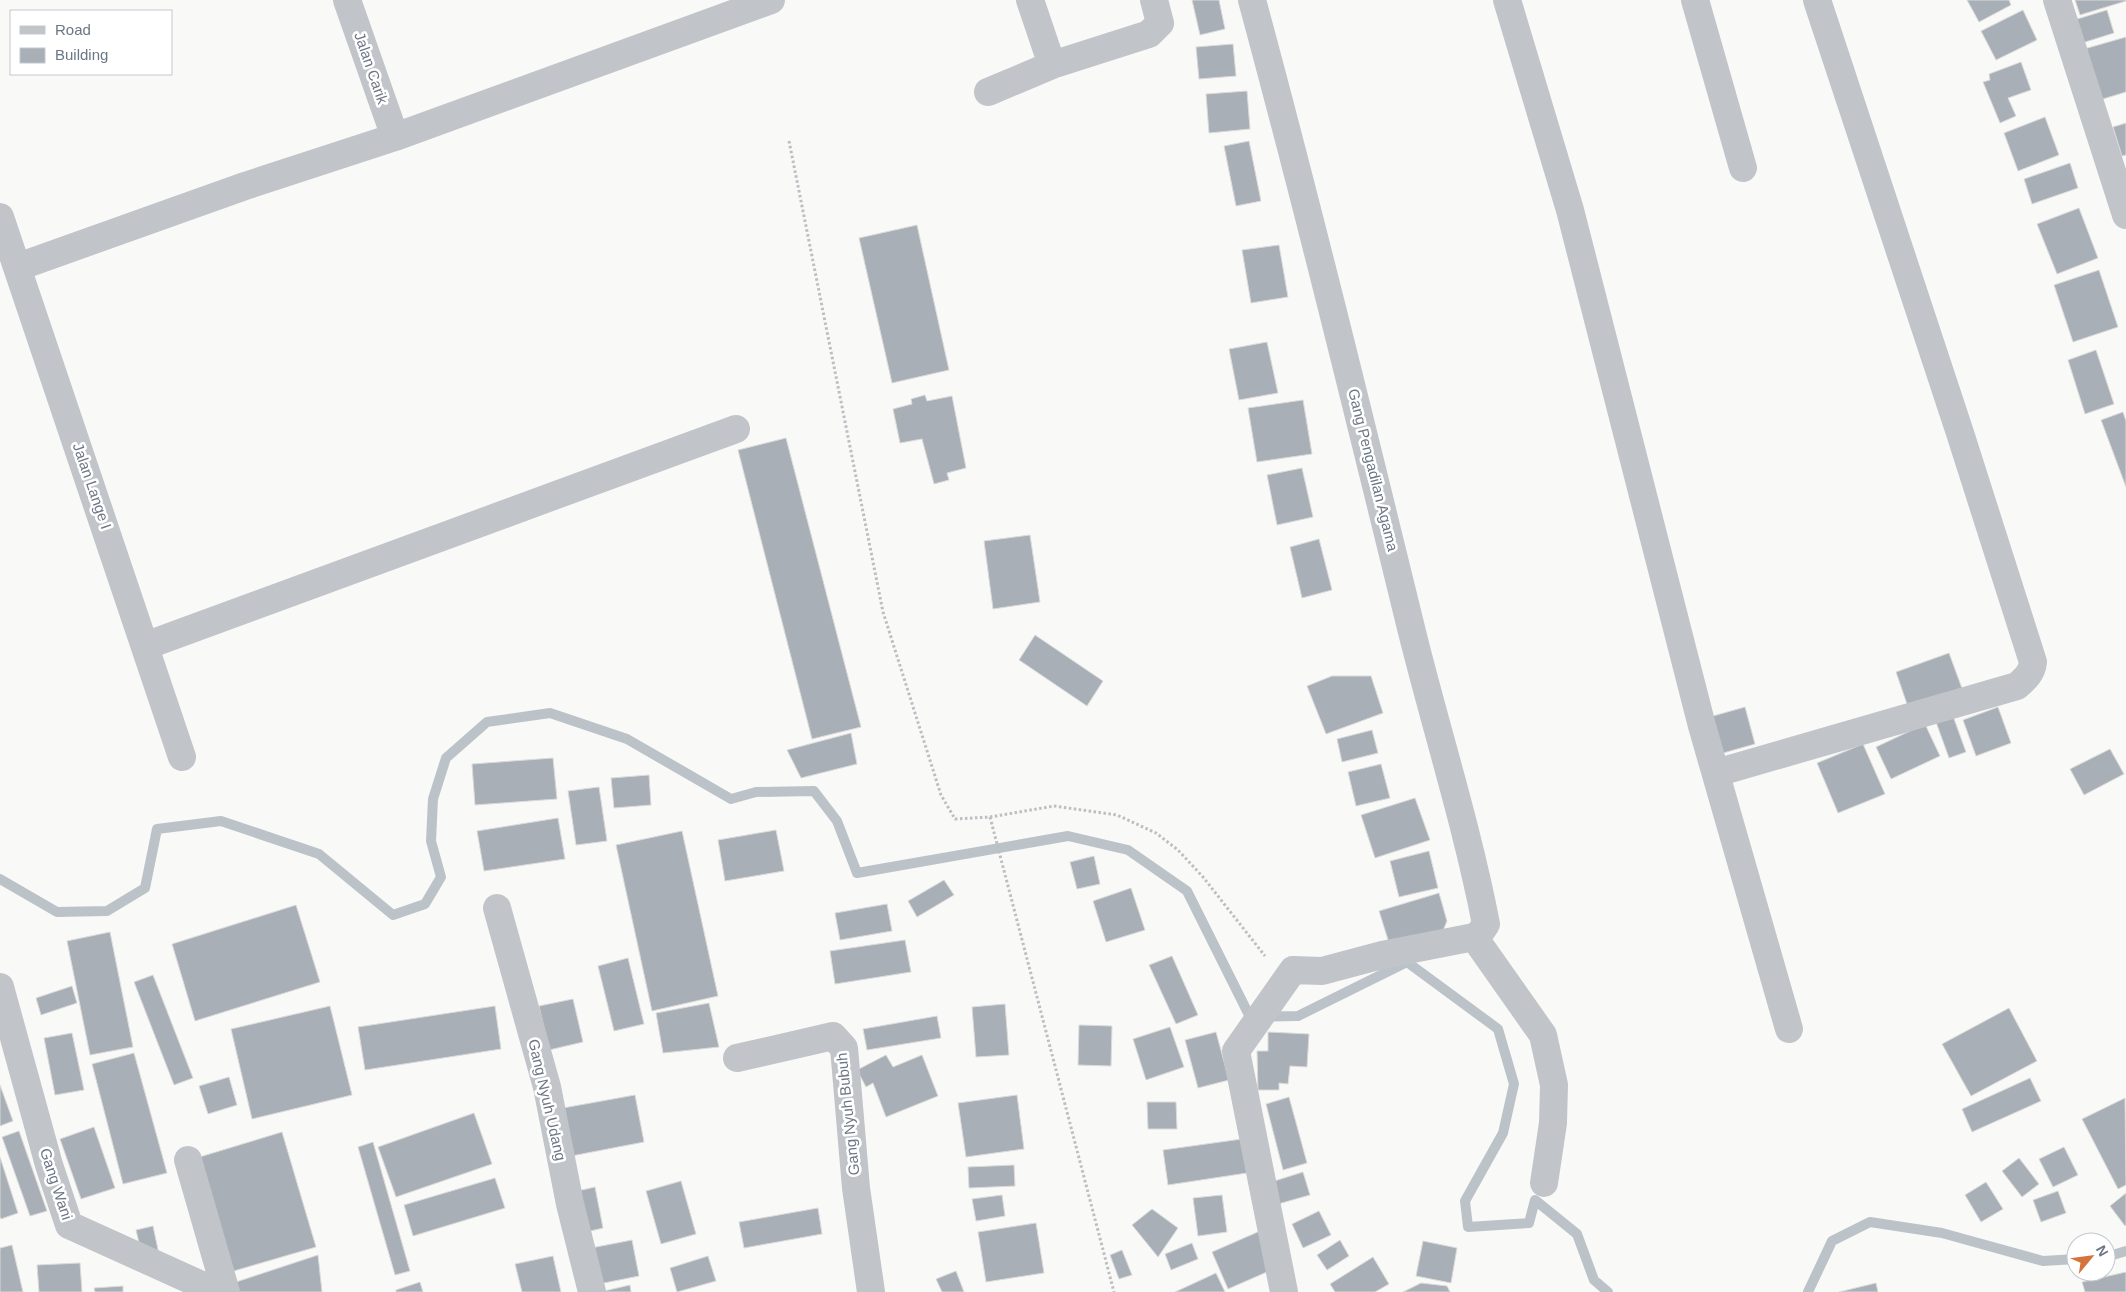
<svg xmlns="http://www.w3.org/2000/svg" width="2126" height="1292" viewBox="0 0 2126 1292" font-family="Arial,sans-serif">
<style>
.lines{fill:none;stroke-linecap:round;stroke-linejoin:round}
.stream{stroke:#bbc3c9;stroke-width:10}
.building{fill:#a9afb6;stroke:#dbdbda}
.path{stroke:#bcbec1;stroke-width:3;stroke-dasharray:2.5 2.5;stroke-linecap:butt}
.minor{stroke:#c1c5c9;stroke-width:28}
.labels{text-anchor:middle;stroke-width:5;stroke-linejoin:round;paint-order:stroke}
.street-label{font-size:15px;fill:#6b7786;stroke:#fff}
</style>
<rect width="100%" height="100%" fill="#f9f9f8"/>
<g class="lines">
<!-- stream -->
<path class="stream" d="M0,879L57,912L107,911L145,888L157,829L221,821L319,854L393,915L425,904L441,877L431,841L433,799L446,758L487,722L550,713L627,739L731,799L756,792L814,791L837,821L857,873L1068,836L1128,850L1187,891L1250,1017L1298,1016L1407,962L1498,1029L1514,1084L1503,1133L1465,1201L1468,1227L1529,1223L1535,1200L1577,1234L1594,1280L1608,1292
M2106,1257L2126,1251
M1808,1292L1832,1241L1870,1222L1942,1233L2043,1261L2076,1259"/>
</g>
<!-- building -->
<path class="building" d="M1192,0H1219L1225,29L1200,35Z
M1967,0H2009L2011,5L1979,22Z
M2075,0H2126V1L2080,15Z
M2023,10L2037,40L1996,60L1981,31Z
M2107,10L2114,33L2082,43L2074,20Z
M2126,37V92L2093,102L2077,51Z
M1233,44L1236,76L1199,79L1196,47Z
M2021,62L2031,90L2008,98L2016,116L2000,123L1983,82L1990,80L1989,74Z
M1247,91L1250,129L1209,133L1206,94Z
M2045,117L2059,155L2018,171L2004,133Z
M2126,123V155L2122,156L2113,127Z
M1249,141L1261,201L1236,206L1224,146Z
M2070,163L2078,188L2032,204L2024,179Z
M2079,208L2098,258L2057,274L2037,224Z
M917,225L949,370L892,383L859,238Z
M1279,245L1288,297L1251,303L1242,250Z
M2099,270L2118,327L2073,342L2054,285Z
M1267,342L1278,393L1239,400L1229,349Z
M2096,350L2114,404L2085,414L2068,360Z
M925,395L927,401L952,396L966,468L947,473L949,480L934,484L922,439L900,443L893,409L912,404L911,399Z
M1303,400L1312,454L1257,462L1248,408Z
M2123,412L2126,421V487L2101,420Z
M786,438L861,727L812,739L738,450Z
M1302,468L1313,517L1277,525L1267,475Z
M1030,535L1040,602L993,609L984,541Z
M1319,539L1332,590L1302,598L1290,547Z
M1035,635L1103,681L1087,706L1019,660Z
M1949,653L1963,691L1909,710L1896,672Z
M1332,676H1371L1383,713L1326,734L1307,686Z
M1745,707L1755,744L1716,755L1706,718Z
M1998,707L2011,743L1976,756L1963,720Z
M1953,716L1966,752L1949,758L1936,722Z
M1925,724L1940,756L1891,779L1876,747Z
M1372,730L1378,753L1342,762L1337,739Z
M851,733L857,764L801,778L787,750Z
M1863,744L1885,794L1838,813L1817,763Z
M2110,749L2124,774L2084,795L2070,769Z
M553,758L557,799L475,805L472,764Z
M1381,764L1390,798L1356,806L1348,772Z
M649,775L651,805L614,808L611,778Z
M599,787L607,841L576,845L568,791Z
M1415,798L1430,840L1375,858L1361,815Z
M558,818L565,859L484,871L477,831Z
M776,830L784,871L725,881L718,840Z
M682,831L718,996L652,1011L616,845Z
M1429,851L1438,888L1399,897L1390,861Z
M1094,856L1100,884L1077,889L1070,862Z
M944,880L954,895L917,917L908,901Z
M1131,888L1145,930L1106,942L1093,901Z
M1439,893L1447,921L1442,933L1390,946L1379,911Z
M887,904L892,931L840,940L835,913Z
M296,905L320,982L195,1021L172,944Z
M110,932L133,1047L90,1055L67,941Z
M905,940L911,972L835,984L830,951Z
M1172,956L1198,1015L1176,1024L1149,965Z
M628,958L644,1024L614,1031L598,966Z
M153,975L193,1078L174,1085L134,982Z
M72,986L77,1003L41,1015L36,998Z
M573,999L583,1042L549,1050L539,1006Z
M709,1003L719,1047L663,1053L656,1013Z
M1005,1004L1009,1055L976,1057L972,1007Z
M330,1006L352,1095L252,1119L231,1029Z
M495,1006L501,1049L365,1070L358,1027Z
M2009,1008L2037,1061L1971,1096L1942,1044Z
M937,1016L941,1038L867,1050L863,1029Z
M1079,1025L1112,1026L1111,1066L1078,1065Z
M1170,1027L1184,1067L1146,1080L1133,1039Z
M1216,1032L1229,1080L1198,1088L1185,1040Z
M1268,1032L1309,1034L1307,1067L1290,1066L1288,1084L1279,1083V1090H1258L1257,1051H1268Z
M72,1033L84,1090L55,1095L44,1038Z
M134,1053L167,1173L123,1184L92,1064Z
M886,1055L893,1067L922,1055L938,1096L886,1117L873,1083L866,1087L857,1070Z
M229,1077L237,1105L208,1114L199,1086Z
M2030,1078L2041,1101L1972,1132L1962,1109Z
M0,1085L13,1121L0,1126Z
M635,1095L644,1142L561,1158L552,1110Z
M1017,1095L1024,1149L966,1157L958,1103Z
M1289,1097L1307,1163L1283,1170L1266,1104Z
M2125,1098L2126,1185L2118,1189L2082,1119Z
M1147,1102H1176L1177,1129H1148Z
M474,1113L492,1164L396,1197L378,1147Z
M94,1127L115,1188L81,1199L60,1139Z
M19,1131L47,1211L30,1216L2,1137Z
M282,1132L316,1247L227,1273L193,1159Z
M1242,1139L1247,1173L1168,1185L1163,1150Z
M373,1142L410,1271L395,1275L358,1147Z
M2064,1147L2078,1175L2053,1187L2039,1159Z
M0,1157L18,1213L1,1219L0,1217Z
M2019,1158L2039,1184L2022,1197L2002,1171Z
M1014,1165L1015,1186L969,1188L968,1167Z
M1303,1172L1310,1195L1271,1206L1265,1184Z
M495,1178L505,1208L413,1236L404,1205Z
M681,1181L696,1234L661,1244L646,1191Z
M1986,1182L2003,1209L1981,1222L1965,1195Z
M595,1187L603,1228L578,1234L569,1193Z
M2058,1191L2066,1213L2041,1222L2033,1200Z
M2126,1193V1225L2125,1226L2110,1206Z
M1002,1195L1005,1216L976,1221L972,1199Z
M1222,1195L1227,1232L1198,1236L1193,1198Z
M818,1208L822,1234L744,1248L739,1222Z
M1152,1209L1178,1228L1158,1257L1132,1225Z
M1319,1211L1331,1235L1303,1248L1292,1224Z
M1036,1223L1044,1273L986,1282L978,1232Z
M153,1226L160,1259L141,1251L136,1230Z
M1260,1231L1276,1268L1228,1289L1212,1252Z
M632,1240L639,1276L594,1285L586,1249Z
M1340,1240L1349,1256L1327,1270L1317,1255Z
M1423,1241L1457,1248L1451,1283L1416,1276Z
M1192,1243L1198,1259L1171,1270L1165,1254Z
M12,1245L23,1292H0V1248Z
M1122,1250L1132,1275L1119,1279L1110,1255Z
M318,1255L322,1292H233L230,1284Z
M553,1256L561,1292H522L515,1264Z
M708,1256L716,1281L677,1292L670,1268Z
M1373,1257L1389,1284L1375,1292H1335L1330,1284Z
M80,1263L82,1292H39L37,1265Z
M956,1271L964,1292H942L936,1279Z
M2126,1272V1292H2085L2082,1282Z
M1216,1273L1225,1292H1175Z
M420,1282L423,1292H396V1290Z
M1421,1283L1447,1286L1450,1292H1403Z
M1876,1283L1878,1292H1839Z
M630,1285L631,1292H600Z
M123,1286V1292H95L94,1288Z"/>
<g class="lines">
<!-- path -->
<path class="path" d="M789,141L883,612L941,795L955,819L990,817L1054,806L1117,815L1156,833L1178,850L1203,877L1265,956
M990,817L1114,1292"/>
<!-- minor -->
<path class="minor" d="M347,0L395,137
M1030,0L1052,65
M1252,0C1309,211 1361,424 1413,636C1437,732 1467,826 1486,924L1480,933L1474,937L1382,955L1322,971L1293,970L1236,1051L1284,1292
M1507,0L1570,210L1702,726L1789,1029
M1695,0L1743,168
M2057,0L2126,215
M988,92L1052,65L1149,34L1160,23L1154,0
M0,217L182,757
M18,267L245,186L395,137L771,0
M145,646L736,429
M1716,773L2017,686C2025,679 2032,673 2033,662L1960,433L1817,0
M497,908L547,1087L570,1204L592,1292
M1474,937L1543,1035L1554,1085L1553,1123L1544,1183
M0,987L49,1165L69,1225L217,1292
M737,1058L833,1036L844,1048L856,1188L871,1292
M188,1160L226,1292"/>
</g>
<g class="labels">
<!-- street labels -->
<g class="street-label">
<text transform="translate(371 68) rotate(71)" y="5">Jalan Carik</text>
<text transform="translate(1373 470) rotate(76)" y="5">Gang Pengadilan Agama</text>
<text transform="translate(92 486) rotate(71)" y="5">Jalan Lange I</text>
<text transform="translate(547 1100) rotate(77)" y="5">Gang Nyuh Udang</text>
<text transform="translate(848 1114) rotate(-96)" y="5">Gang Nyuh Bubuh</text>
<text transform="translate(56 1184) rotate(72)" y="5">Gang Wani</text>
</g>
</g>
<!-- legend -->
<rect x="10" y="10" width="162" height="65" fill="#ffffff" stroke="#c4c9cf"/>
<rect x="20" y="26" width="25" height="8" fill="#c1c5c9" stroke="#c4c9cf"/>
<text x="55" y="35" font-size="15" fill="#6b7786">Road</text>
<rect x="20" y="48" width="25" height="15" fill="#a9afb6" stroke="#c4c9cf"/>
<text x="55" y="60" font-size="15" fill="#6b7786">Building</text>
<!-- north arrow -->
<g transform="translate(2091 1257) rotate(61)"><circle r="24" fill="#ffffff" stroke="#c4c9cf"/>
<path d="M0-4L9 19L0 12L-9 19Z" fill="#d5733c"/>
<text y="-8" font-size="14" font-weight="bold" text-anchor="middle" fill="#6b7786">N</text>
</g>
</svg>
